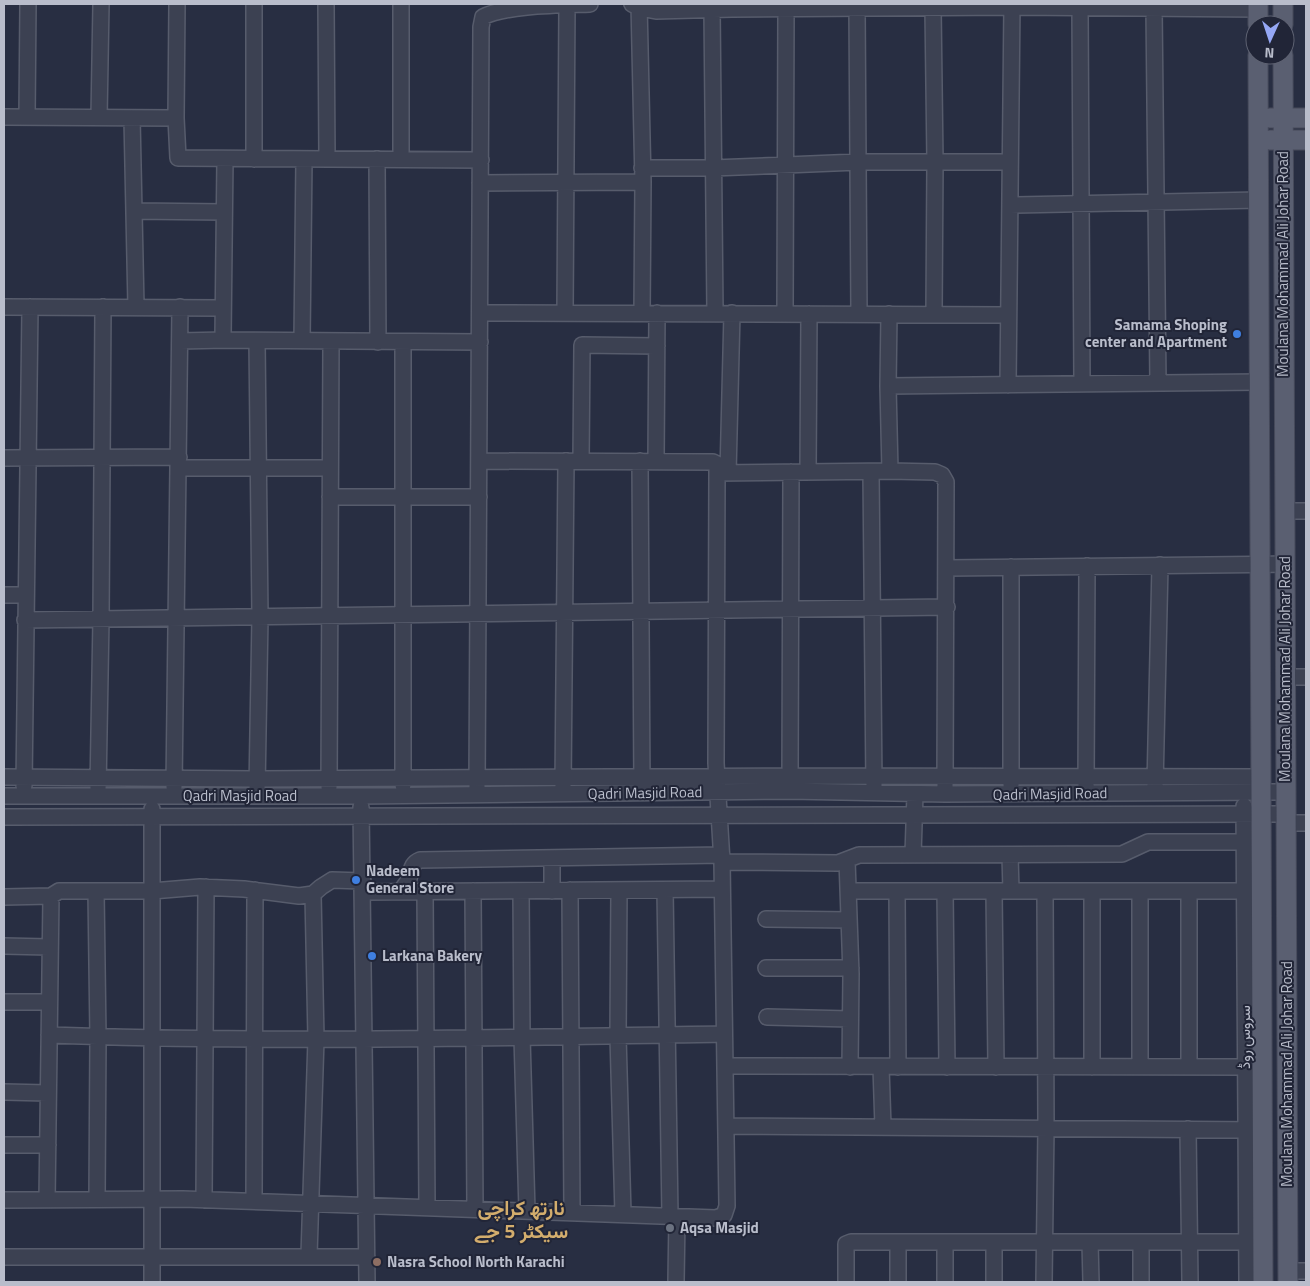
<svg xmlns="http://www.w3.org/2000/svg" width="1310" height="1286" viewBox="0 0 1310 1286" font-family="'Titillium Web',Vazirmatn,sans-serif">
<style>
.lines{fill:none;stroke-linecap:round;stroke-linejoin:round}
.minor-casing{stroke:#575c6c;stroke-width:18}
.major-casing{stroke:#464a5b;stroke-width:21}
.minor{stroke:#3c4152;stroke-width:15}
.major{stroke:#5a5f71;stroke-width:19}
.shop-dot{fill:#3f7fe0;stroke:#212537;stroke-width:2}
.worship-dot{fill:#6b7280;stroke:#212537;stroke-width:2}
.education-dot{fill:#8d6e63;stroke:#212537;stroke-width:2}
.labels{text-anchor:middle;stroke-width:4;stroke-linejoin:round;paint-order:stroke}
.street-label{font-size:15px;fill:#b9bdcb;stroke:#212537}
.poi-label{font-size:15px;font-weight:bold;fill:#b9bdcb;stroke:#212537;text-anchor:start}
.district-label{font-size:20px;font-weight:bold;fill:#d3ad6d;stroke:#212537}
</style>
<rect width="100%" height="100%" fill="#282e42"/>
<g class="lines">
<!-- minor casing -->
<g class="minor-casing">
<path id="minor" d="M177,4L176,118L178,158L481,160
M254,4V159
M326,4L327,159
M401,4V159
M632,4L640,8L656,11L732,9L1012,7L1258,9
M639,4L643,182L642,313
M857,8L859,314
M933,8L935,162L934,314
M1080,8L1082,384
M1154,8L1158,383
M712,9L715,313
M4,117L176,118
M27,117L28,4
M99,117L101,4
M132,118L136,307
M225,159L223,337L225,340L480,342
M377,159L378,342
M642,168H713L858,162H1010
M480,183L643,182
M1010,205L1259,200
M134,211L224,212
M4,307L222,308
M480,313L1008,315
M565,313L567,5
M785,313L786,8
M889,314L888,386L890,471L935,472L942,475L946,482L945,787
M180,341L225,340
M302,341L304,159
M1008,385L1012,4
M888,386L1259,382
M4,458L179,457
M479,461L713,462L717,464V473L890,471
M581,461L582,345L657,346
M640,461L642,787
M656,461L657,313
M178,468H330
M808,472L809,314
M871,472L874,787
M728,473L732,313
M330,497H479
M1284,511H1306
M1011,567V785
M947,568L1285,564
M4,595H26
M25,620L947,607
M1285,677H1306
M4,777L257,779L790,776L1261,777
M403,785V342
M24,786L30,307
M790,786L791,472
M1155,786L1160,565
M174,787L180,307
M329,787L331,341
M477,787L481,27L483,17C505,5 564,5 590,4
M563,787L566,461
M1086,787L1087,566
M98,789L101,619L103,307
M257,789L260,617L257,341
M4,796H361L790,791L945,794L1286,792
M1244,806L1247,1282
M361,807L367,1282
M4,817L1286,814
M1286,823H1306
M913,855L915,794
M1010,855L1011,891
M552,858V891
M847,860L851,974L850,1067
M722,862L838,863L859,855L1122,854L1148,842H1244
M570,890L572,1213
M619,890L618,1036L623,1214
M665,890L670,1216
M96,891L98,1037L97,1199
M401,891C403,888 406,884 408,881C412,872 410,864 420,860L722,855
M425,891L427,1207
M473,891L475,1209
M521,891L522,1037L527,1211
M848,891H1244
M897,891L898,1067
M945,891L947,1067
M994,891L996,1067
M1092,891V1067
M1140,891V1067
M363,892L722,889
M4,897L51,896
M766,919L849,920
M4,946L49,947
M766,968H851
M4,1002H49
M767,1017L850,1019
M49,1035C274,1043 499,1038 724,1034
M725,1066L1246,1067
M881,1067L883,1127
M1189,1067V891
M4,1092L48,1093
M726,1126L1262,1130
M1188,1129L1190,1282
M4,1145H48
M4,1200L183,1199L716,1218L724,1215L727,1206L722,862L716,763L717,473
M47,1200L51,896L59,891H152L200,887L244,889L299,896L313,894L321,887L332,880L363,881
M204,1200L206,887
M254,1201L255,890
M945,1242V1282
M994,1242V1282
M1090,1242L1091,1282
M1141,1242V1282
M309,1255L316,1039L313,894
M4,1257H367
M1288,1271H1306
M152,1282V809
M676,1282L677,1217
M846,1282V1244L851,1242H1256
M898,1282V1242
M1044,1282L1046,1128L1045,891"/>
</g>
<!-- major casing -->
<g class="major-casing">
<path id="major" d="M1258,4V25
M1283,25V4
M1258,55L1263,1282
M1283,55L1288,1282
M1270,118H1306
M1270,140H1306"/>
</g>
<!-- minor -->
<use href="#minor" class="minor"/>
<!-- major -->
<use href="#major" class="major"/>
</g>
<!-- markers -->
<g class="shop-dot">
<circle cx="1237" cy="334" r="5"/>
<circle cx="356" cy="880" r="5"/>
<circle cx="372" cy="956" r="5"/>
</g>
<circle class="worship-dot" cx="670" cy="1228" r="5"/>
<circle class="education-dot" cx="377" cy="1262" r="5"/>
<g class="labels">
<!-- street labels -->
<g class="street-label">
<text transform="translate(1283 264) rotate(-90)" y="5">Moulana Mohammad Ali Johar Road</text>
<text transform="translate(1285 669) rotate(-90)" y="5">Moulana Mohammad Ali Johar Road</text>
<text transform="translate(645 793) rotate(-1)" y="5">Qadri Masjid Road</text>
<text transform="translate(1050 794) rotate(-1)" y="5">Qadri Masjid Road</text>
<text x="240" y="801">Qadri Masjid Road</text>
<text transform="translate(1245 1037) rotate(-90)" y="5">سروس روڈ</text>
<text transform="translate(1287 1074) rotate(-90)" y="5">Moulana Mohammad Ali Johar Road</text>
</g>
<!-- poi labels -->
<g class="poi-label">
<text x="1227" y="330" text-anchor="end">Samama Shoping<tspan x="1227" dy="17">center and Apartment</tspan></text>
<text x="366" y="876">Nadeem<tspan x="366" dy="17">General Store</tspan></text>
<text x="382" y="961">Larkana Bakery</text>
<text x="680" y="1233">Aqsa Masjid</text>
<text x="387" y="1267">Nasra School North Karachi</text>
</g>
<!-- district labels -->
<g class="district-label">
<text x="521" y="1215">نارتھ کراچی<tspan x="521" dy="23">سیکٹر 5 جے</tspan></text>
</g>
</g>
<!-- border -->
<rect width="1310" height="1286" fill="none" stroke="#b9bdcb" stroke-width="10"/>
<!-- north arrow -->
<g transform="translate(1270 40) rotate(183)"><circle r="24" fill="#212537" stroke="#5e6272"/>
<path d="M0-4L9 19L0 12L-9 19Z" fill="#95a7f5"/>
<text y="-8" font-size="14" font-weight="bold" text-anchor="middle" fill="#b9bdcb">N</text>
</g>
</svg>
